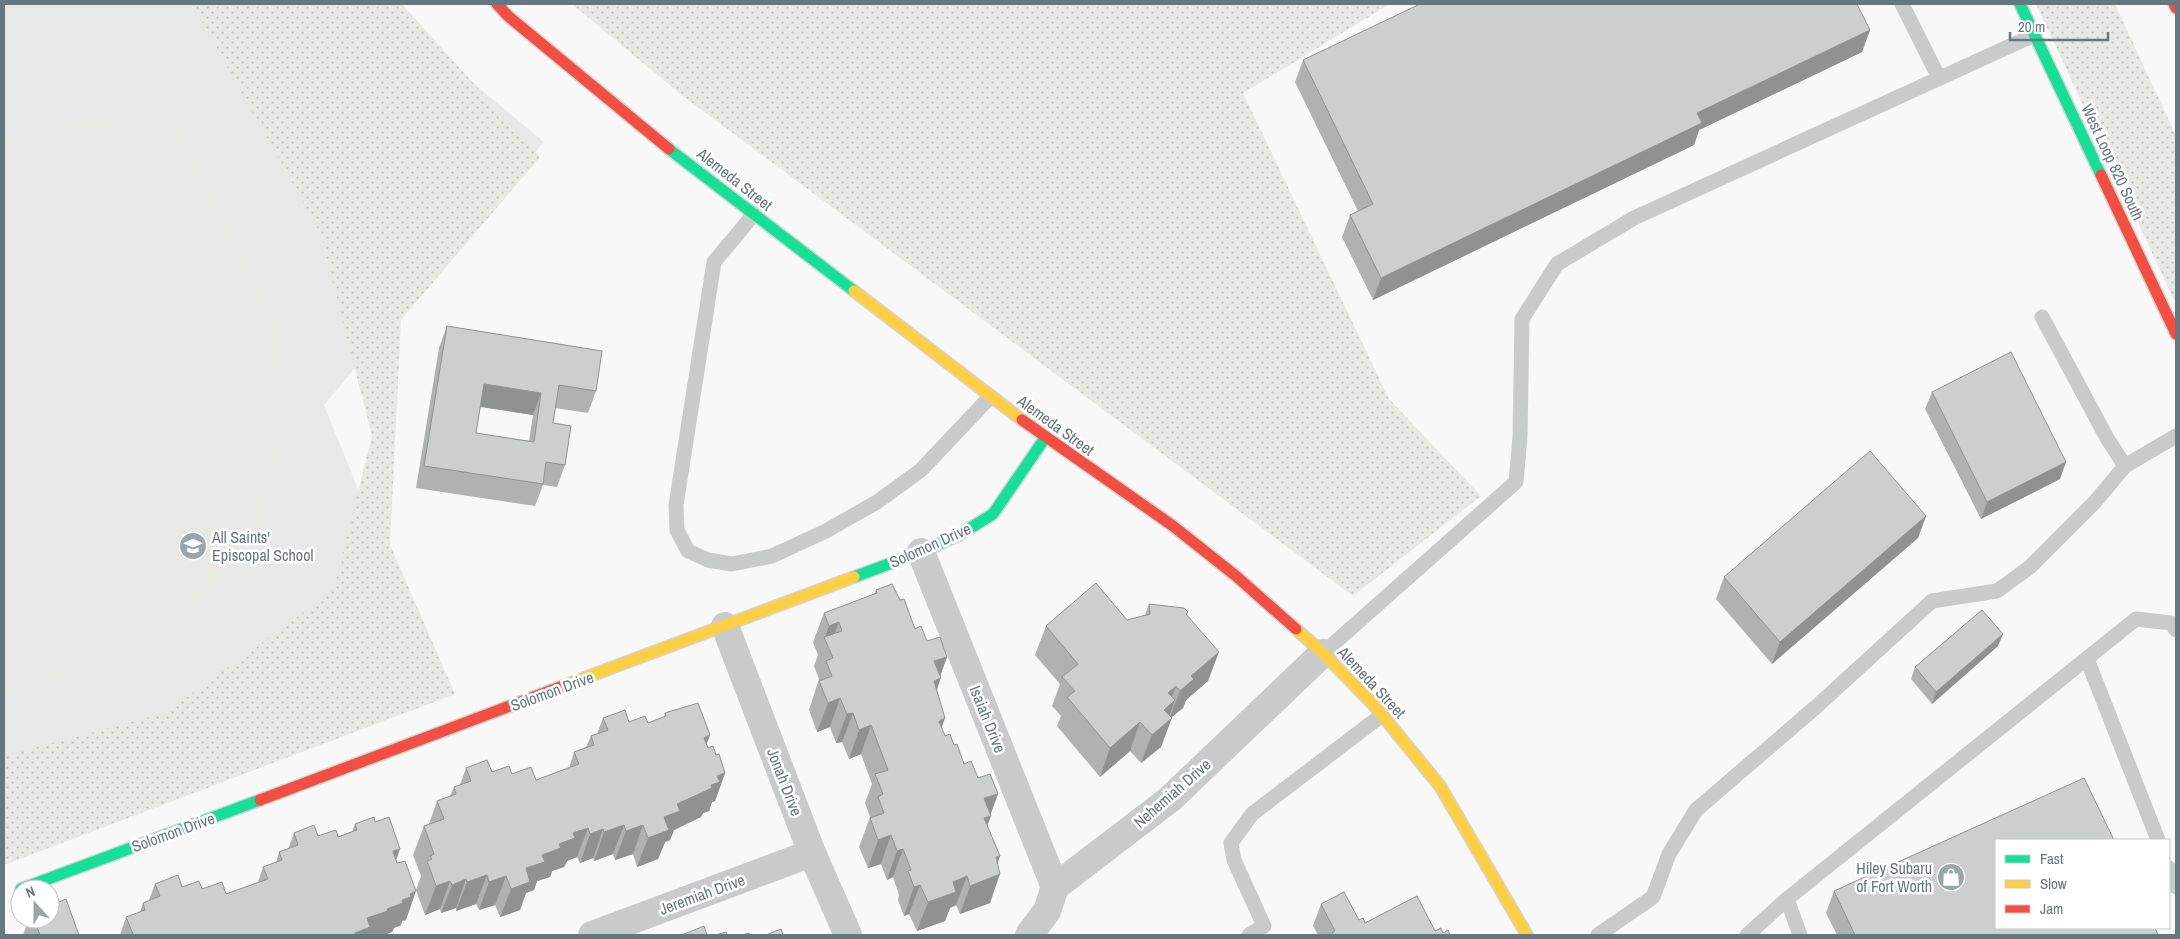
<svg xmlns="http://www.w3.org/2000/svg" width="2180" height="939" viewBox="0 0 2180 939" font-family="'Archivo Narrow',sans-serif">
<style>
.built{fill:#e7e8e8}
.grass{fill:url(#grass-dots)}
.pitch{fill:#e8e9e5}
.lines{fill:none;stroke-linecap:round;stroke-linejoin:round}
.fast-casing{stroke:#d3d4d5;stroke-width:14}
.slow-casing{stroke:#d3d4d5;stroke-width:14}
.jam-casing{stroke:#d3d4d5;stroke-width:14}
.lane{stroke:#c9cbcb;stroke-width:15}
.street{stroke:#c9cbcb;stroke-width:28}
.fast{stroke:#16e098;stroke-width:11}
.slow{stroke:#ffcf43;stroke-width:11}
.jam{stroke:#f24e42;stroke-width:11}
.wall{fill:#b0b2b2;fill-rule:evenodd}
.shaded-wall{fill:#909191}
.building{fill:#cdcfcf;stroke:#909191;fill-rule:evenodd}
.labels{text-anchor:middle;stroke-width:5;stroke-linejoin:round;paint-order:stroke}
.street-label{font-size:16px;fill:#66787f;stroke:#fff}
.poi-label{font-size:16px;fill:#66787f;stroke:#fff;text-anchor:start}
</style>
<defs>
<pattern id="grass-dots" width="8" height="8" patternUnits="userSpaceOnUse" patternTransform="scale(1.25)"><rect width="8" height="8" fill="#e8e9e5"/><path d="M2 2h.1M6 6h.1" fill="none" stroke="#c0c2bf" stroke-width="1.8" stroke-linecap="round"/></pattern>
</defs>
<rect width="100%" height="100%" fill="#f8f8f8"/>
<!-- built -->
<path class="built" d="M4,4H387L454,67L544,142L324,405L439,688L4,855Z"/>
<!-- grass -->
<path class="grass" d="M192,4H402L540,157L401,320L390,545L455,694L4,865V756L165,713L333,591L372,436L320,232Z
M572,4H1390L1243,93L1389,399L1481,496L1353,596L679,93Z
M2036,4H2115L2176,136V304Z"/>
<!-- pitch -->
<path class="pitch" d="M167,108L274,319L289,415L255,535L195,607L135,647L66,678L4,695V136Z"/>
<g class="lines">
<!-- fast casing -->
<g class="fast-casing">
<path id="fast" d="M2020,4L2101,175
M669,149L854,291
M854,577L921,552L959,535L993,514L1045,438
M21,889L260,800"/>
</g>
<!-- slow casing -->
<g class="slow-casing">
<path id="slow" d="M854,291L1022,420
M1296,629L1323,653L1373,704L1440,786L1527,935
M563,686L854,577"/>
</g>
<!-- jam casing -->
<g class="jam-casing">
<path id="jam" d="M497,4L508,16L669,149
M2174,4L2176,8
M2101,175L2176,334
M1022,420L1173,526L1236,576L1296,629
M260,800L563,686"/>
</g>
<!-- lane -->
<path class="lane" d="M1902,4L1939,78
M754,214L714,262L676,505L677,530L688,551L708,560L732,564L772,556L826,531L877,502L921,470L990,397
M2042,317L2107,438L2125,466
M1323,653L1516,482L1520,437L1522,319L1557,264L1634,218L2034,35
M2087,659L2158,840
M2169,868L2176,887
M1249,935L1264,926L1234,860L1231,843L1252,814L1382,715
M1598,935L1653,897L1669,854L1696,810L1817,706L1932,601L1997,591L2030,567L2094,503L2125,466L2176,436
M1747,935L1787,899
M1800,935L1787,899L2136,619L2171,623L2176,630"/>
<!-- street -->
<path class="street" d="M921,552L1055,887
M725,626L812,853L848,935
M592,935L812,853
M1029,935L1047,911L1055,887L1170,799L1323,653"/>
<!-- fast -->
<use href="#fast" class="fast"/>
<!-- slow -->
<use href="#slow" class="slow"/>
<!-- jam -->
<use href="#jam" class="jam"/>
</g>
<!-- wall -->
<path class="wall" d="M1870,30L1862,52L1699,130L1694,145L1373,300L1342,237L1350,215L1358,211L1295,82L1303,60Z
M447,326L596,391L588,413L555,408L553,423L565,465L557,487L543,485L535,506L416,488L439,348ZM480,407L533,415L529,441L476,433Z
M1932,392L2060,479L1981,519L1925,409Z
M1926,516L1918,538L1772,664L1716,599L1724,577Z
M876,590L927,641L947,657L940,676L937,690L942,728L945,736L954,745L990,815L987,826L1000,856L997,863L990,903L960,914L956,905L950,908L945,921L917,931L909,914L904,916L898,900L899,895L893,877L887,880L881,864L868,868L859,847L870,817L865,803L872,784L861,754L849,759L842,742L836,743L830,727L817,732L809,710L819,679L814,666L818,655L813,642L824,613L874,594Z
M1149,604L1188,612L1187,615L1208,681L1186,700L1183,708L1171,718L1161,747L1141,763L1130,751L1100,777L1057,726L1061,716L1052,706L1060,684L1035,655L1046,626L1127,620L1145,615Z
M1998,646L1932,704L1911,679L1915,667Z
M665,713L710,735L706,744L708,748L716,755L725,773L715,801L712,802L709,811L703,813L701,817L674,830L670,840L665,842L658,859L637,867L633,854L615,860L613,854L594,861L593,858L580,863L577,857L567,861L564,867L552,871L550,877L537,881L534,890L526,893L520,910L500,917L495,905L479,910L476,904L456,911V908L441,913L440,909L425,915L416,890L421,876L413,855L424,826L429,824L437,801L450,796L454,787L460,785L466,768L492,772L512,774L536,780L569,768L574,752L586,747L591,736L597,734L603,718L629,722L648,723L664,717Z
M375,822L396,861L406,920L402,921L401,925L394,928L392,932L384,935H120L126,917L140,912L143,903L149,900L155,884L202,889L226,894L258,882L263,867L276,863L279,852L288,849L294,833L318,836L338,837L352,832L355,824Z
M1834,891L2158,935H1837L1826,913Z
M1321,904L1365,923L1443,933L1450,935H1318L1313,926Z
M29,919H50L79,935H23Z"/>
<!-- shaded-wall -->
<path class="shaded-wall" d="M1870,30L1862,52L1699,130L1694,145L1373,300L1381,278L1697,113Z
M484,384L541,393L533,415L476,406Z
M2066,462L2060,479L1981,519L1987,502Z
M1926,516L1918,538L1772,664L1780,642Z
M839,622L829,649L825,637L829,626Z
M2003,634L1998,646L1932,704L1936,692Z
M1219,652L1208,681L1186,700L1183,708L1169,719L1180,691L1191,676Z
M947,657L939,679L941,678L930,707L934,661Z
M1176,686L1169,705L1175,700L1167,722L1172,718L1161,747L1141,763L1168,693Z
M840,698L830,727L817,732L828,703Z
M853,713L842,742L836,743L847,714Z
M945,718L935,747L939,721Z
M1140,722L1130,751L1100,777L1110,748Z
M871,725L861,754L849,759L859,730Z
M710,735L699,764L704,738Z
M725,773L715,801L712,802L709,811L703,813L701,817L674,830L670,840L665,842L658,859L637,867L648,838L664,817L677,804L717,776Z
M998,794L990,816H991L980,845L984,798Z
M624,825L613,854L594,861L604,832Z
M643,825L633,854L615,860L626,831Z
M588,828L577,857L567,861L564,867L552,871L550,877L537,881L534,890L526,893L520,910L500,917L511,889L526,868L542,855L573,833Z
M603,829L593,858L580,863L590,834Z
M891,835L881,864L868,868L878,840Z
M400,849L390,878L393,851Z
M903,849L893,877L887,880L897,851Z
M1000,856L992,877L1000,874L990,903L960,914L970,886L996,857Z
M487,875L476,904L456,911L467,882Z
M506,876L495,905L479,910L489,882Z
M967,876L956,905L950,908L945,921L917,931L928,902L953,882Z
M466,879L456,908L441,913L452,885Z
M450,881L440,909L425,915L436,886Z
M920,885L909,914L904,916L914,887Z
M416,891L406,920L402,921L401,925L394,928L392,932L384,935H354L355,933L367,918L387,909L410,894Z"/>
<!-- building -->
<path class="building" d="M1420,4H1857L1870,30L1697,113L1702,123L1381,278L1350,215L1373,204L1303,60Z
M447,326L602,351L596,391L559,385L553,423L571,426L565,465L546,462L543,484L424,466ZM484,384L541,393L534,442L476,433Z
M2011,352L2066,462L1987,502L1932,392Z
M1870,451L1926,516L1780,642L1724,577Z
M1096,583L1127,620L1150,614L1149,604L1184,608L1188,612L1186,614L1219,652L1191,676L1194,679L1180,691L1176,686L1168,693L1175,700L1164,710L1172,718L1152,735L1140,722L1110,748L1067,697L1075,691L1062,677L1078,664L1046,626Z
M892,584L900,600L904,599L915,629L921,626L927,641L940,637L947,657L934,661L941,678L934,681L945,718L939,721L945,736L950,734L954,745L957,744L964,764L971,761L978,778L990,774L998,794L984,798L991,816L984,818L1000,856L996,857L1000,874L970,886L967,876L953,882L956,892L928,902L920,885L914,887L908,871L911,870L903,849L897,851L891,835L878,840L870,818L884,813L878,797L883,794L875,774L888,770L871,725L859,730L853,713L847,714L840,698L828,703L819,681L832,676L826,661L833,658L824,637L842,631L839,622L829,626L824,613L877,593L876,590Z
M1982,610L2003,634L1936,692L1915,667Z
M698,703L710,735L704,738L708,748L713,746L716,755L719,754L725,773L717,776L720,782L711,785L712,788L677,804L680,811L664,817L669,830L648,838L643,825L626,831L624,825L604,832L603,829L590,834L588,828L573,833L575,838L559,844L561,848L542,855L545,862L526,868L530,882L511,889L506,876L489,882L487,875L467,882L466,879L452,885L450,881L436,886L427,861L432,859L430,856L434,854L424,826L444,819L437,801L456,794L454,787L471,781L466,768L487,760L492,772L509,766L512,774L531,767L536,780L579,764L574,752L594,745L591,736L608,730L603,718L625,710L629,722L645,716L648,723L666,716L665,713Z
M2084,778L2114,840H1996V928H2155L2158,935H1855L1834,891Z
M374,817L375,822L389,817L400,849L393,851L397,863L405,861L416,891L410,894L411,897L402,900L403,903L387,909L388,911L367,918L370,927L355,933V935H129L133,934L126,917L145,910L143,903L160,896L155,884L178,875L182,887L199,881L202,889L222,882L226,894L268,879L263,867L282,860L279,852L298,845L294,833L314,825L318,836L336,830L338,837L357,830L355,824Z
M1344,892L1359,920L1363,918L1365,923L1417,896L1435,931L1441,928L1443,933L1448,930L1450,935H1333L1332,933L1335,931L1321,904Z
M66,899L79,935H40L34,919H50V906Z
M704,926L707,935H684V934Z
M781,929L783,935H766Z
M726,932L727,935H716Z
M749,933L750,935H742Z"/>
<!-- icons -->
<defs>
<g id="school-disc" transform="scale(1.4375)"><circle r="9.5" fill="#99a5a9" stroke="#fff"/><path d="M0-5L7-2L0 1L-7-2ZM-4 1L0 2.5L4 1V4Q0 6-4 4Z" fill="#fff"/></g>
<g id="shop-disc" transform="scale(1.4375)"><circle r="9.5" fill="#99a5a9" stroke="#fff"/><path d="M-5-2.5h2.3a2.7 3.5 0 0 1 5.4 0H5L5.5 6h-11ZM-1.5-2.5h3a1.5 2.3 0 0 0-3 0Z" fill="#fff"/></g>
</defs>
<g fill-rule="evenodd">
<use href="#school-disc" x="193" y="546"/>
<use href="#shop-disc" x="1951" y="877"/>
</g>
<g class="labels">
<!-- street labels -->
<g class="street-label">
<text transform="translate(2113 162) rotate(65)" y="6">West Loop 820 South</text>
<text transform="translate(735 179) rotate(38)" y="6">Alemeda Street</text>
<text transform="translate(1056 425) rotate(36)" y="6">Alemeda Street</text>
<text transform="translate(930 545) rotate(-24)" y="6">Solomon Drive</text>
<text transform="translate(1372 682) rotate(47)" y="6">Alemeda Street</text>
<text transform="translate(552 691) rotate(-20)" y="6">Solomon Drive</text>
<text transform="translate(988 719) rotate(68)" y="6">Isaiah Drive</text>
<text transform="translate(785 782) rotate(69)" y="6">Jonah Drive</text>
<text transform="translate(1172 793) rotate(-41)" y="6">Nehemiah Drive</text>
<text transform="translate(173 832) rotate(-20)" y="6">Solomon Drive</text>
<text transform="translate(702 894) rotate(-20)" y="6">Jeremiah Drive</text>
</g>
<!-- poi labels -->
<g class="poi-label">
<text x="212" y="543">All Saints'<tspan x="212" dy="18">Episcopal School</tspan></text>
<text x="1932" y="874" text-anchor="end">Hiley Subaru<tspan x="1932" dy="18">of Fort Worth</tspan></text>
</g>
</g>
<!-- border -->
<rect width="2180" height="939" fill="none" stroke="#66787f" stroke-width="10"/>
<!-- legend -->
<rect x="1995" y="839" width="175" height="90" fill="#ffffff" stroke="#c2c9cc"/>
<rect x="2005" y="855" width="25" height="8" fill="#16e098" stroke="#c2c9cc"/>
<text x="2040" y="864" font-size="15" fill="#66787f">Fast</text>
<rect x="2005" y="880" width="25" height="8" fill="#ffcf43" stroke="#c2c9cc"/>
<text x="2040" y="889" font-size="15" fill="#66787f">Slow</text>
<rect x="2005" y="905" width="25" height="8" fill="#f24e42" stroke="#c2c9cc"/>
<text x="2040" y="914" font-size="15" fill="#66787f">Jam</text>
<!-- north arrow -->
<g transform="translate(35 904) rotate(339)"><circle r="24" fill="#ffffff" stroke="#c2c9cc"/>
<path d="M0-4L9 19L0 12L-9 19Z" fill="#99a5a9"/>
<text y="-8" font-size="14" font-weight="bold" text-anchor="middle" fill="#66787f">N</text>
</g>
<!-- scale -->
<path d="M2010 32v8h98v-8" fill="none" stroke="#66787f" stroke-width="2.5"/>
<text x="2018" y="32" font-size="15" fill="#66787f" stroke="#ffffff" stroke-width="4" paint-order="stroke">20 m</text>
</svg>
